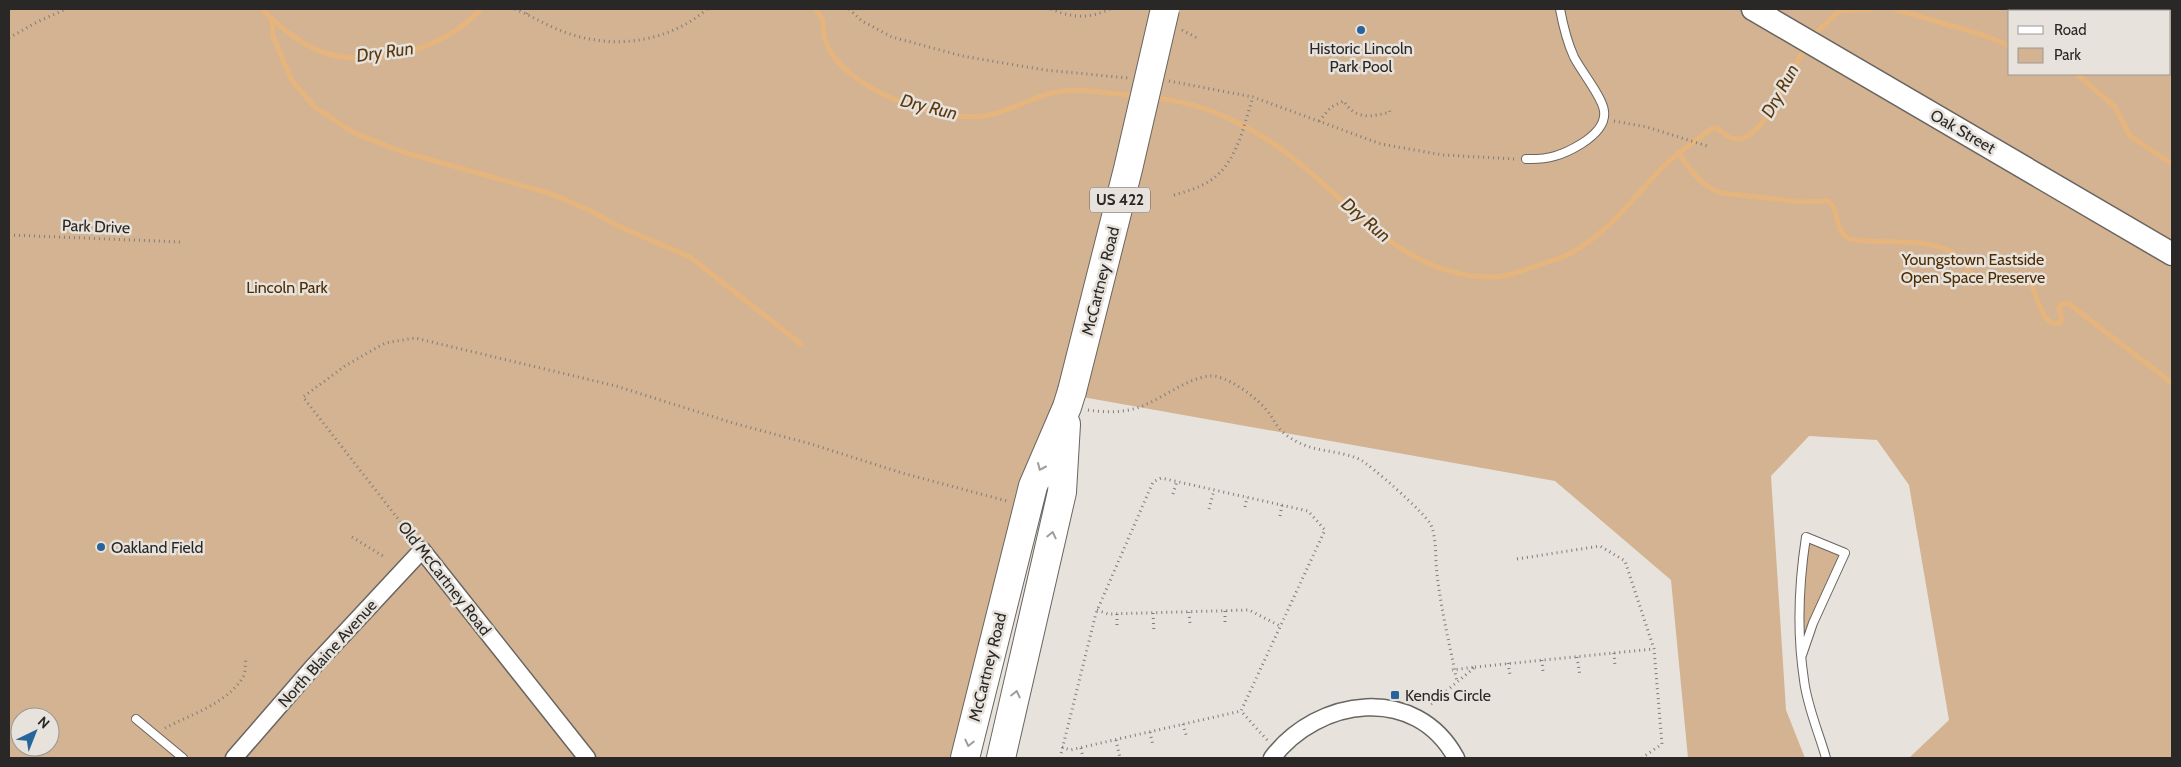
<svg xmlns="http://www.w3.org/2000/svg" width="2181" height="767" viewBox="0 0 2181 767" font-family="Cabin,sans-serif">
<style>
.green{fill:#d3b391;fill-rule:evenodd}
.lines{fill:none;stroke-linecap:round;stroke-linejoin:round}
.stream{stroke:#e6b57e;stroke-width:5}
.lane-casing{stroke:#696560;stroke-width:10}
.street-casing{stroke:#696560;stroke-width:19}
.secondary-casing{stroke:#696560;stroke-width:25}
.highway-casing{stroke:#696560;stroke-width:30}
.path{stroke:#807d79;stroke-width:3;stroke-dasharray:1 4;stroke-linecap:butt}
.lane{stroke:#fff;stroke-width:8}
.street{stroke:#fff;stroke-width:16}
.secondary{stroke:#fff;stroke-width:22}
.highway{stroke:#fff;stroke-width:28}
.highway-bridge-casing{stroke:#696560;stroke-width:30;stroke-linecap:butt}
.highway-bridge{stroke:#fff;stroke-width:28}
.oneway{stroke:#9f9e9d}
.poi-dot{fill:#26649b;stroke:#e7e2dc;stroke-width:2}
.labels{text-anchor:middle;stroke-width:5;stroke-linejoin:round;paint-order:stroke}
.shield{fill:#e7e2dc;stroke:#63605d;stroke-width:1}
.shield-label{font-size:15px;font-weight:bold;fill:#2a2826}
.poi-label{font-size:16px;fill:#2a2826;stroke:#e7e2dc;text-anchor:start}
.street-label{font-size:16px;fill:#2a2826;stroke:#e7e2dc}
.park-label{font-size:16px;fill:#4c2c00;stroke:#e7e2dc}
.water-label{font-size:18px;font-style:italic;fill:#5a390e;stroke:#e7e2dc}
</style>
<rect width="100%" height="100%" fill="#e7e2dc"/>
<!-- green -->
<path class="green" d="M9,9H2172V758H1909L1949,720L1909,485L1877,440L1809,436L1771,476L1786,710L1805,758H1688L1671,580L1555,481L1071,395L965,758H9ZM2010,11H2170V74H2010ZM20,717H50V747H20Z
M1806,537L1845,553L1802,655L1800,572Z"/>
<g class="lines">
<!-- stream -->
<path class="stream" d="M262,9C279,27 304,47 328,54C380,67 445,48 481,9
M815,9C829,24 820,24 825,40C828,49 836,61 844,68C876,98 941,121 984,116C1009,112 1031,97 1056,92C1081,87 1110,94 1135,96
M1895,9L1986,36L2010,46
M272,18L273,36L292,81L315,107L354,133L403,152L552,194L595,213L616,225L690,257L801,344
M1813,36L1839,11L1872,9
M2077,74L2115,107L2130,136L2172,164
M1154,98C1203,102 1249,125 1288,154C1352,203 1405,279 1494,277C1508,277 1525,270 1538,265C1550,261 1563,258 1573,252C1612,229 1631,200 1661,169C1676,153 1694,142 1711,129L1717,128C1724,133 1728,139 1737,139C1764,140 1793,68 1805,47
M1678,153C1691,170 1701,187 1722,193L1802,202L1828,201C1842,212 1832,228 1849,239C1883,245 1916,237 1948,250C1964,256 1965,275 1982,279C1997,283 2012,271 2023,276C2038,282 2038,329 2060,323L2062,318L2059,309L2060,305L2068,303L2172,383"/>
<!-- lane casing -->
<g class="lane-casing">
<path id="lane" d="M1526,159C1548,160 1563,155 1581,144C1592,137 1606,125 1604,111C1603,98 1581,71 1574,57C1567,42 1563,25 1560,9
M1802,655L1813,623L1845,553L1806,537C1799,582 1797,634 1804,680C1807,706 1819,733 1826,758
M136,719L183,758"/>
</g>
<!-- street casing -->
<g class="street-casing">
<path id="street" d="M234,758L313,667L422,550L587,758
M1272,758C1318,697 1416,684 1456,758"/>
</g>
<!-- secondary casing -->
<g class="secondary-casing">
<path id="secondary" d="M1753,9L2172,254"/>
</g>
<!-- highway casing -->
<g class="highway-casing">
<path id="highway" d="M965,758L1033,486L1067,407L1072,391
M1001,758L1062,492L1066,424"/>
</g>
<!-- path -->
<path class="path" d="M515,9C532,16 549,27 567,33C615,50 669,42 707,9
M849,9L862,21L892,37L962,56L1045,70L1128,78
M1051,9C1072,18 1089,19 1110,9
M527,14L529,9
M1182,30L1199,39
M9,38L37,22L66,9
M1169,81L1253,97L1381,144L1443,155L1515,159
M1319,121L1331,107L1344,101C1355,120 1372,117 1390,112L1389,108
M1614,121L1647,127L1707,146
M1174,195C1188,191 1202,187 1214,178C1238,159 1244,124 1253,97
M9,235L182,242
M1088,410C1108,413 1128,413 1147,404C1167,395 1187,379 1209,376C1226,374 1259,399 1269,413C1274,420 1277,428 1285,434C1310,454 1333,448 1359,459C1371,465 1426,514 1431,525C1437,540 1435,559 1437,574C1441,610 1450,646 1457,682
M1173,494L1177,481
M1245,507L1247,497
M1209,509L1214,490
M1280,516L1282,505
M352,537L383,556
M413,538L303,397L345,366L385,343L415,338L616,386L733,423L811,444L902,473L1007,501
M1517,559L1600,546L1625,561L1654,649L1662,744L1642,758
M1097,610L1108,614L1249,610L1280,626
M1225,611V624
M1189,612L1190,624
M1153,613L1154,633
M1117,614V628
M1614,653L1615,666
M1577,657L1580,676
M1542,660L1543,672
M1508,663L1510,675
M1475,667L1653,649
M1431,704L1475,667L1452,670
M1183,724L1187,738
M165,728C190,715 228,703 243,677C246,672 245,664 246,658
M1150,732L1153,746
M1116,740L1120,758
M1062,747L1070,750L1241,711
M1081,748L1083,758
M1060,758L1096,613L1153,482L1161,478L1308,511L1325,530L1241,711L1268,741"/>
<!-- lane -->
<use href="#lane" class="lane"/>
<!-- street -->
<use href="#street" class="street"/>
<!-- secondary -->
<use href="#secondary" class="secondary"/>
<!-- highway -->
<use href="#highway" class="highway"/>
<!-- highway-bridge casing -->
<g class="highway-bridge-casing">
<path id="highway-bridge" d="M1072,391L1128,169L1165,9"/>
</g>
<!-- highway-bridge -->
<use href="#highway-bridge" class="highway-bridge"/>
</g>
<!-- one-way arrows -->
<defs><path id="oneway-chevron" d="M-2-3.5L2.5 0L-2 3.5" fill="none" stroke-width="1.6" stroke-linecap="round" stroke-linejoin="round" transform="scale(1.25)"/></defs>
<g class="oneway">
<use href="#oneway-chevron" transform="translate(1041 467) rotate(114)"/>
<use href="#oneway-chevron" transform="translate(1052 535) rotate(-77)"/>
<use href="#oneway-chevron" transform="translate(1016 694) rotate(-77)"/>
<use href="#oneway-chevron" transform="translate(969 743) rotate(103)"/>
</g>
<!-- markers -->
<g class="poi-dot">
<circle cx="1361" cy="30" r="5"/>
<circle cx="101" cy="547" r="5"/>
<rect x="1390" y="690" width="10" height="10" rx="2.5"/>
</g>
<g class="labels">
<!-- shield labels -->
<rect class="shield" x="1090" y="187.5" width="60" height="25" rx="4"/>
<g class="shield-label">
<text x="1120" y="205">US 422</text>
</g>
<!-- poi labels -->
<g class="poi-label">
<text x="1361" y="54" text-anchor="middle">Historic Lincoln<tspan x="1361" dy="18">Park Pool</tspan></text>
<text x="111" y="553">Oakland Field</text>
<text x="1405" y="701">Kendis Circle</text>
</g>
<!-- street labels -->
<g class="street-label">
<text transform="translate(1963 131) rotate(30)" y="6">Oak Street</text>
<text transform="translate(96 226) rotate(2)" y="6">Park Drive</text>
<text transform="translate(1100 281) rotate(-76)" y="6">McCartney Road</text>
<text transform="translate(445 578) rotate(52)" y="6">Old McCartney Road</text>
<text transform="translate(327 653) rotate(-48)" y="6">North Blaine Avenue</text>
<text transform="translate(987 667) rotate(-76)" y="6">McCartney Road</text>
</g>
<!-- park labels -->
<g class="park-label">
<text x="1973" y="265">Youngstown Eastside<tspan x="1973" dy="18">Open Space Preserve</tspan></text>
<text x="287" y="293">Lincoln Park</text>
</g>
<!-- water labels -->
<g class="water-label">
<text transform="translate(385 52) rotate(-8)" y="6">Dry Run</text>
<text transform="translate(1780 91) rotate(-61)" y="6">Dry Run</text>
<text transform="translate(929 107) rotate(14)" y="6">Dry Run</text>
<text transform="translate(1366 220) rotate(40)" y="6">Dry Run</text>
</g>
</g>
<!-- border -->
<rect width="2181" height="767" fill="none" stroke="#2a2826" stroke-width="20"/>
<!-- legend -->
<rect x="2008" y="10" width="162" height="65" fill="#e7e2dc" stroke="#9b9893"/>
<rect x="2018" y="26" width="25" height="8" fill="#ffffff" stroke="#9b9893"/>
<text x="2054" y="35" font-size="15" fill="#2a2826">Road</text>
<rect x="2018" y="48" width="25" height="15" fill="#d3b391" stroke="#9b9893"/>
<text x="2054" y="60" font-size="15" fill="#2a2826">Park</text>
<!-- north arrow -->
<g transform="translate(35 732) rotate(43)"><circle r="24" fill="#e7e2dc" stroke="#9b9893"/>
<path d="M0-4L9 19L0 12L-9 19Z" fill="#26649b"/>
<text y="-8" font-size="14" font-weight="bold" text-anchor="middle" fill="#2a2826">N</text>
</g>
</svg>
